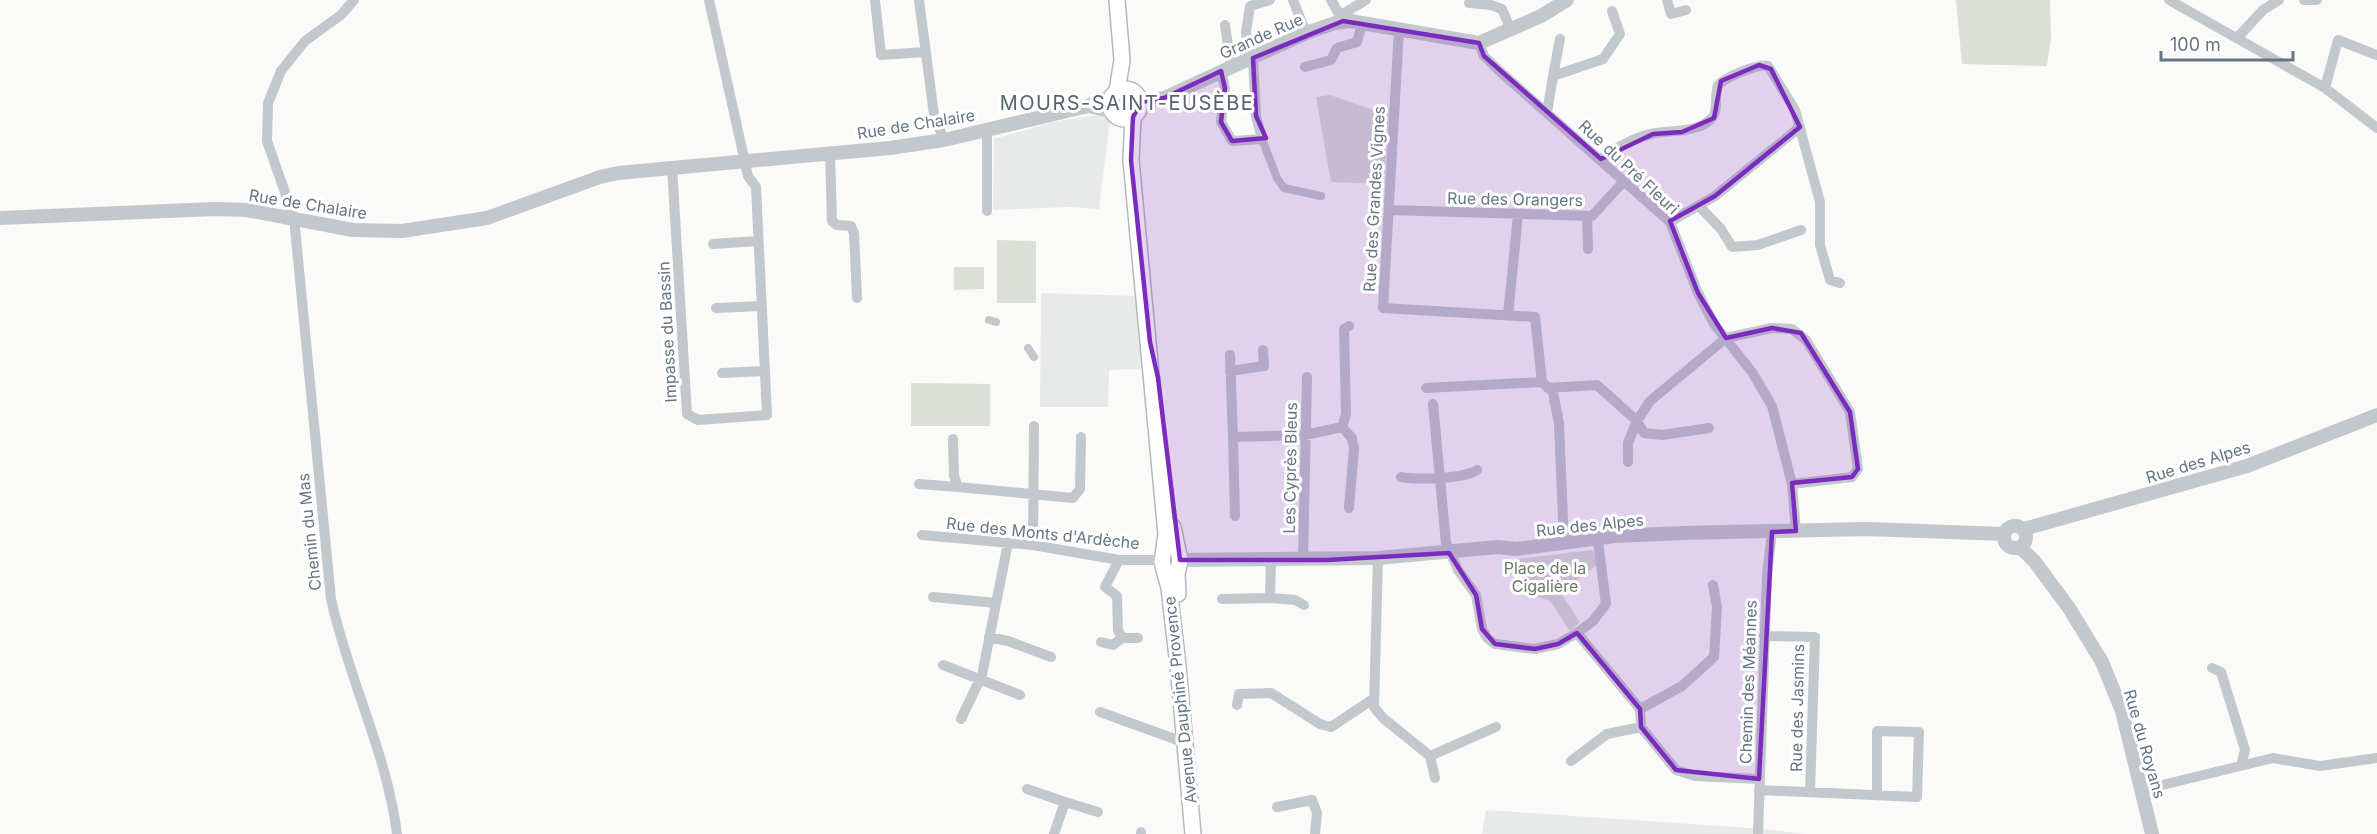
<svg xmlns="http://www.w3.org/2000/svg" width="2377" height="834" viewBox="0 0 2377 834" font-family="Inter,sans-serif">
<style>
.built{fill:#e8e9e9}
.green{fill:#dadfd7}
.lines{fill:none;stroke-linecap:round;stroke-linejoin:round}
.secondary-casing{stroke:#b3babf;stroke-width:18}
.pedestrian{stroke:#c3c8cc;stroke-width:8}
.minor{stroke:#c3c8cc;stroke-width:10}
.tertiary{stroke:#c3c8cc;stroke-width:14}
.secondary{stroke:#fff;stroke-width:15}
.marked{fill:#7b2cbf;fill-opacity:0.2;stroke:#7b2cbf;stroke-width:4.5;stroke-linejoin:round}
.labels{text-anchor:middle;stroke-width:6;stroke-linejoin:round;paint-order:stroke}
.street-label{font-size:16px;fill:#657683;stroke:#fff}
.park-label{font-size:16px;fill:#687a64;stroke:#fff}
.quarter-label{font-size:20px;letter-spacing:1.5px;fill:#57646e;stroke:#fff}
</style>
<rect width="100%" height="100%" fill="#fafaf8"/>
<!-- built -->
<path class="built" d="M1101,114L1110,121L1099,209L1070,207L993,210L994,139L1053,122Z
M1041,293L1135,296L1143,355L1139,369L1109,370L1108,407H1040Z
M1486,810L1763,829L1807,834H1482Z"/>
<!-- green -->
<path class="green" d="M1956,0H2050L2051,38L2047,66L1962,64Z
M1330,95L1371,109H1389L1384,184L1331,182L1316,97Z
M1117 104a8 8 0 1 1 16 0a8 8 0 1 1-16 0Z
M997,240L1036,241V303H997Z
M954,267H984V289L954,290Z
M911,383L990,384V426H911Z
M1592,550L1596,555V566L1560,592L1580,622L1570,631L1550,601L1532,595L1510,560Z"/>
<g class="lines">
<!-- secondary casing -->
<g class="secondary-casing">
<path id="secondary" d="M1117,0L1122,60L1117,91
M1110 104a15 15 0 1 1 30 0a15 15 0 1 1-30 0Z
M1133,117L1131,160L1166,534L1162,562L1169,588L1178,666L1193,834
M1173,527L1180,560L1177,574L1178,594"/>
</g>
<!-- pedestrian -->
<path class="pedestrian" d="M1262,139L1277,178L1284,188L1321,196
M989,320L996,322
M1028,348L1034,357"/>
<!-- minor -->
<path class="minor" d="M354,0L341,15L305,41L281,71L268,103L267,141L294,218L331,599C348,678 387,753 397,834
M875,0L881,55L926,52
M919,0L934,115L944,140
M1293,0L1306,33
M1331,0L1343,21
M1667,0L1671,14L1686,10
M2169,0L2325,88L2377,128
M2304,0H2317
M1469,3L1491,5L1502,9L1511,30
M1341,15L1366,0
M1225,25L1231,67
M1399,30L1383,308L1535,317L1542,382L1553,392L1559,424L1564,544
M2238,37L2263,10L2279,0
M1479,43L1484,56L1504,75L1670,222L1698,293L1714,324L1752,372L1772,406L1792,484L1796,531
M1250,59L1246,32L1250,6L1270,0
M1305,67L1331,60L1337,48L1357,42L1362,24
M1221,71L1225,88L1221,122L1232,141L1262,139L1256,116L1253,58
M1553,76L1560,39
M2325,88L2338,40L2377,55
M1547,113L1553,76L1603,59L1620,34L1612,11
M987,129V211
M830,153L832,221L837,225L851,226L854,233L857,298
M1601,159C1614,148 1638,136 1655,133C1674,130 1698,133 1712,118C1719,110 1714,95 1718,86C1722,78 1759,63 1768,66L1795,110L1820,202V245L1830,280L1840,283
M672,167L687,414L698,420L767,415L756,187L748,176L709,0
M1700,207L1721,229L1732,247L1758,245L1801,230
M1389,210L1592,216L1624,181
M1587,216L1588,249
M1670,222L1715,196L1800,127
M713,244L758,241
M716,308L761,306
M1508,315L1518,215
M1230,355L1233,437
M1230,371L1264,366L1263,350
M722,373L764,371
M1426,388L1542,382
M1548,388L1597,385L1637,421L1650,401L1726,338L1772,328L1792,329L1806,340L1850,412L1858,469L1852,477L1792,484
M1433,404L1446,543L1458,570L1476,595L1482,629L1487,638L1495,644L1535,649L1558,644L1577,633L1640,709L1641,727L1676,770L1695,776L1759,779
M1342,427L1352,438L1354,449L1349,508
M953,439L954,476L958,487L1073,498L1080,489L1081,437
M1628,462V443L1637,421L1644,433L1662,435L1709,428
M1401,477C1418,480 1463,479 1477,470
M919,484L958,487
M1235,516L1233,437L1305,435L1342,427L1346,414L1344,329L1349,326
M922,535L1033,545L1119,560H1162
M1033,545L1034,426
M1378,558L1374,707L1383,718L1430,756L1496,727
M1119,560L1105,587L1117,596L1118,630L1122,638
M1271,560L1270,598L1295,600L1304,605
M1303,560L1307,377
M933,597L996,603
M1222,599L1270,598
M1577,633L1593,621L1606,604L1598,541
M1764,636L1815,637L1810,792
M989,637L1008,641L1051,657
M1101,642L1113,645L1122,638H1138
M943,665L1020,695
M2212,668L2221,672L2245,750L2241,766
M1237,705L1239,694L1271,693L1320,724L1331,727L1373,699
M1640,709L1682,686L1714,657L1717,607L1713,585
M1100,712L1186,743
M961,719L982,675L1008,543
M1430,756L1435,778
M1571,761L1607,734L1641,727
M1027,789L1065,802L1054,834
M1759,790L1917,797L1919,732L1877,731V795
M2142,790L2273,758L2320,766L2377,758
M1065,802L1098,812
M1277,807L1312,800L1317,813L1315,834
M1141,832V834
M1758,834L1767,575L1772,532"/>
<!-- tertiary -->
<path class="tertiary" d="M1141,102L1164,98L1306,33L1335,23L1350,21L1479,43L1541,16L1567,0
M1088,106L1112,111
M0,218L215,209L246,210L353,230L402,231L487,218L600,177L618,173L890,148L944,140L1088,106L1112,96
M2004 537a11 11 0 1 1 22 0a11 11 0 1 1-22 0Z
M2024,529L2247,466L2377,415
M2020,547L2035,562L2069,608L2102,662L2122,711L2152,834
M1180,560L1378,558L1498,547L1516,549L1615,536L1682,533L1866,529L2004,534"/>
<!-- secondary -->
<use href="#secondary" class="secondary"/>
</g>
<!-- marked area -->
<path class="marked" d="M1343,21L1479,43L1484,56L1601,159L1653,134L1682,132L1714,118L1721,81L1759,65L1771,69L1800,127L1715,196L1670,221L1698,293L1726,338L1772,328L1801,333L1850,412L1858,469L1852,477L1792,483L1796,531L1772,532L1759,779L1676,770L1641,727L1640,709L1577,633L1558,644L1535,649L1495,644L1482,629L1476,595L1449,553L1327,560H1180L1158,378L1150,342L1131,160L1133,117L1141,102L1164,98L1221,71L1225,88L1221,122L1232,141L1266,138L1256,116L1253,58Z"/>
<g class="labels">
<!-- street labels -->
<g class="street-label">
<text transform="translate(1261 36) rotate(-24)" y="6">Grande Rue</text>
<text transform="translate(916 124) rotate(-9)" y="6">Rue de Chalaire</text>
<text transform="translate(1629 167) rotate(43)" y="6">Rue du Pré Fleuri</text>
<text transform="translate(1374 199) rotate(-87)" y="6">Rue des Grandes Vignes</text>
<text transform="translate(1515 199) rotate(1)" y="6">Rue des Orangers</text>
<text transform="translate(308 204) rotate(9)" y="6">Rue de Chalaire</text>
<text transform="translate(667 332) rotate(-93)" y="6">Impasse du Bassin</text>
<text transform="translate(2198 462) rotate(-17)" y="6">Rue des Alpes</text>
<text transform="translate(1290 468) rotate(-89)" y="6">Les Cyprès Bleus</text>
<text transform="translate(1590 525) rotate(-6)" y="6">Rue des Alpes</text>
<text transform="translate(309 532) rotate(-96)" y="6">Chemin du Mas</text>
<text transform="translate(1043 533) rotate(6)" y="6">Rue des Monts d'Ardèche</text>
<text transform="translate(1748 682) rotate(-88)" y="6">Chemin des Méannes</text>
<text transform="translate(1180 700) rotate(-96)" y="6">Avenue Dauphiné Provence</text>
<text transform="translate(1797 708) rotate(-89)" y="6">Rue des Jasmins</text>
<text transform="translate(2145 744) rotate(74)" y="6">Rue du Royans</text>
</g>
<!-- park labels -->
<g class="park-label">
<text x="1545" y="574">Place de la<tspan x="1545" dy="18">Cigalière</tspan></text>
</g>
<!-- quarter labels -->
<g class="quarter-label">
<text x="1127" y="110">MOURS-SAINT-EUSÈBE</text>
</g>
</g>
<!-- scale -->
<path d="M2161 51v9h132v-9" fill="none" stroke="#657683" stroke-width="3"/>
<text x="2170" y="51" font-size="18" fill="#657683" stroke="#ffffff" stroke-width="4.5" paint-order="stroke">100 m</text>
</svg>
